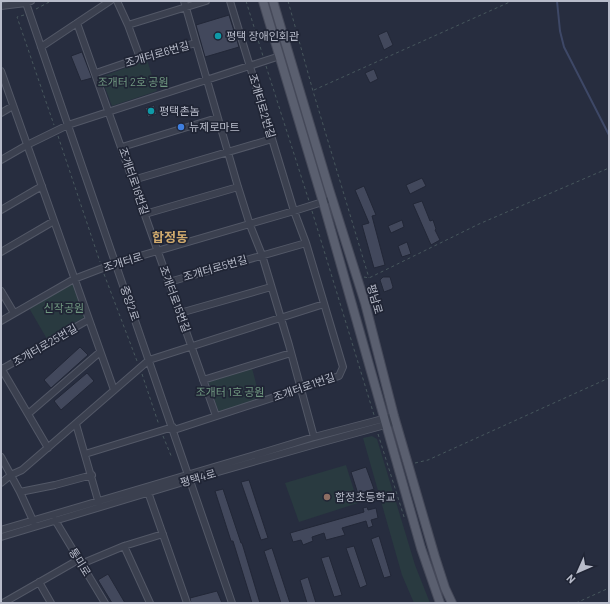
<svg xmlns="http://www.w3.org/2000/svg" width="610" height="604" viewBox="0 0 610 604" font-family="Barlow,'Noto Sans KR',sans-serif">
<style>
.green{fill:#293a40}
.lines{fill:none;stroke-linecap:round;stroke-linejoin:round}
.stream{stroke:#3e4867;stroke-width:2}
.building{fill:#42485c;stroke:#222737}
.minor-casing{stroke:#535867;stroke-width:8}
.major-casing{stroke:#454959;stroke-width:10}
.path{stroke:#47575d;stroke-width:1;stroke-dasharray:3 3;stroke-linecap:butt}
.minor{stroke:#3b404f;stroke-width:6}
.major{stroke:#5a5f6f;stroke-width:8}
.culture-dot{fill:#0f9aa8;stroke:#202535;stroke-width:1.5}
.shop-dot{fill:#3f7fe0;stroke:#202535;stroke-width:1.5}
.education-dot{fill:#8d6e63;stroke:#202535;stroke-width:1.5}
.labels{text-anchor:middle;stroke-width:3.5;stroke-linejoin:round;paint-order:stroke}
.poi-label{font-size:11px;fill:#b8bcca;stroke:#202535;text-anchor:start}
.street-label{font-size:11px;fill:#b8bcca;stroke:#202535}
.park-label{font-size:11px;fill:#719981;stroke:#202535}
.quarter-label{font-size:13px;font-weight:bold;fill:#d0aa6d;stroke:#202535}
</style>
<rect width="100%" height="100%" fill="#272d3f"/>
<!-- green -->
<path class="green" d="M147,60L157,91L112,106L101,77Z
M73,281L88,315L47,339L29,308Z
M252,368L260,399L219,413L208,381Z
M372,436L377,439L415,565L430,603H414L402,575L363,438Z
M346,465L358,503L299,522L285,483Z"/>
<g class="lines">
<!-- stream -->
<path class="stream" d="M557,1L560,31L564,47L609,135"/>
</g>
<!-- building -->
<path class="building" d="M229,15L239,47L205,57L196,25Z
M387,31L393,45L384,50L378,35Z
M82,52L92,78L81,81L71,56Z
M374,69L378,79L370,83L365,73Z
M154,105L157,114L148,117L145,108Z
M422,178L426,186L410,194L406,185Z
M364,186L376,215L372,216L385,265L374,268L362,225L369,223L355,190Z
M422,201L430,221L433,220L436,229L435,230L440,240L431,245L413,204Z
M402,220L404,227L391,233L388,226Z
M407,242L411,254L402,257L398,246Z
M383,277H390L393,287L392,289L384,292L380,280Z
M80,347L88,355L51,388L44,380Z
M87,373L94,381L61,410L54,401Z
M366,467L374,489L358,494L351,472Z
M249,480L268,538L261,540L241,482Z
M223,489L241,543H242L260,603H252L233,541H231L215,491Z
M367,507L368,510L376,508L378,518L371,520L373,526L368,528L366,521L342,528L345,535L326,540L324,533L312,537L313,541L303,545L301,540L293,542L290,533L364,512L363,508Z
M379,536L391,576L384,578L371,539Z
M354,546L367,585L360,588L346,548Z
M272,548L290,603H281L264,551Z
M329,556L342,595L334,597L321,558Z
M108,574L125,603H112L98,580Z
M308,577L316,603H307L300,580Z
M217,591L222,603H191L190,598Z"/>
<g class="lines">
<!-- minor casing -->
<g class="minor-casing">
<path id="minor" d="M117,1L128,25L140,58
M184,1L238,187L250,225L262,255L289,345L314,437
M26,3L232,603
M1,6L26,3L31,1
M77,23L216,416
M128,25L206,1
M41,47L110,1
M1,71L114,390
M96,73L140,58L196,43
M1,113L13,106
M122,147L217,118
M1,160L27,145L68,125L280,56
M133,180L272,139
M1,210L42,186
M145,214L238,187
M1,252L54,221
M169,282L306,243
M1,291L14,313
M180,313L271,287
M1,321L74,279L116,263L294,211L332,199
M1,368L48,448
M2,369L88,320
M203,380L291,353
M28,414L100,352
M76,424L99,504
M174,430L339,376L343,367L306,243L294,211L230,1
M85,454L173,427
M1,457L20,492L35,525
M1,483L11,475L22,470L149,360L324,304
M20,492L55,485L92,475
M148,492L187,603
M55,520L105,603
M1,530L265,452L314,437L394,416
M1,537L190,480L316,444L396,422
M124,546L150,603
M81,564L124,546L163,534
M39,582L51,603
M3,603L78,560"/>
</g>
<!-- major casing -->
<g class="major-casing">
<path id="major" d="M263,1L323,202L421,548L440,603
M273,1L329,189L365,303L394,416L435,557L445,588L452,603"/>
</g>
<!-- path -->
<path class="path" d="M246,1L263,56
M288,1L313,91L369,278
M36,9L51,1
M24,15L17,17L54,125
M266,66L309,201
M314,90L512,1
M58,136L100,262
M312,211L374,415
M104,274L137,361
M364,277L369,278L479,224L609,168
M142,374L159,425
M378,434L405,520
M163,436L172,458
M415,463L428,460L609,378
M576,603L609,588"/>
<!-- minor -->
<use href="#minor" class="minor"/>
<!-- major -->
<use href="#major" class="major"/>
</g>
<!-- markers -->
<g class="culture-dot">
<circle cx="218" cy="36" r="4"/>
<circle cx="151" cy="111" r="4"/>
</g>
<circle class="shop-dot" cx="181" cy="127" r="4"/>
<circle class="education-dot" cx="327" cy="497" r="4"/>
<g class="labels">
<!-- poi labels -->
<g class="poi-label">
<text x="226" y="40">평택 장애인회관</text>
<text x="159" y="115">평택촌놈</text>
<text x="189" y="131">뉴제로마트</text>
<text x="335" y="501">합정초등학교</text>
</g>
<!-- street labels -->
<g class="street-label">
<text transform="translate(157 54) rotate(-16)" y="4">조개터로6번길</text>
<text transform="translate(262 106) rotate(73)" y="4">조개터로2번길</text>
<text transform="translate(134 181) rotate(71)" y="4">조개터로16번길</text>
<text transform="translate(123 262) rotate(-17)" y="4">조개터로</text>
<text transform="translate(215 268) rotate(-16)" y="4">조개터로5번길</text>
<text transform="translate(175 299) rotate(70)" y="4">조개터로15번길</text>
<text transform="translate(375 299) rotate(74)" y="4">평남로</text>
<text transform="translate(130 303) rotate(71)" y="4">중앙2로</text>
<text transform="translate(45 345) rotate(-30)" y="4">조개터로25번길</text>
<text transform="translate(304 387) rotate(-19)" y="4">조개터로1번길</text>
<text transform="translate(198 478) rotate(-16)" y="4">평택4로</text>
<text transform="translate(80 562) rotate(58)" y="4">통미로</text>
</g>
<!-- park labels -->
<g class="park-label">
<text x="133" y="86">조개터 2호 공원</text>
<text x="64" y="312">신작공원</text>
<text x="230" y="396">조개터 1호 공원</text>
</g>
<!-- quarter labels -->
<g class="quarter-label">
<text x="170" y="242">합정동</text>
</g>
</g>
<!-- border -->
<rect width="610" height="604" fill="none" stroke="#b8bcca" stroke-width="4"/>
<!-- north arrow -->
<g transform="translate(578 572) rotate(225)" stroke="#202535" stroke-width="3" paint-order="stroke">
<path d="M0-3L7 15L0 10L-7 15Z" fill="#b8bcca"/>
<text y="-6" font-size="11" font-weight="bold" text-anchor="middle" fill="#b8bcca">N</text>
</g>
</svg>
